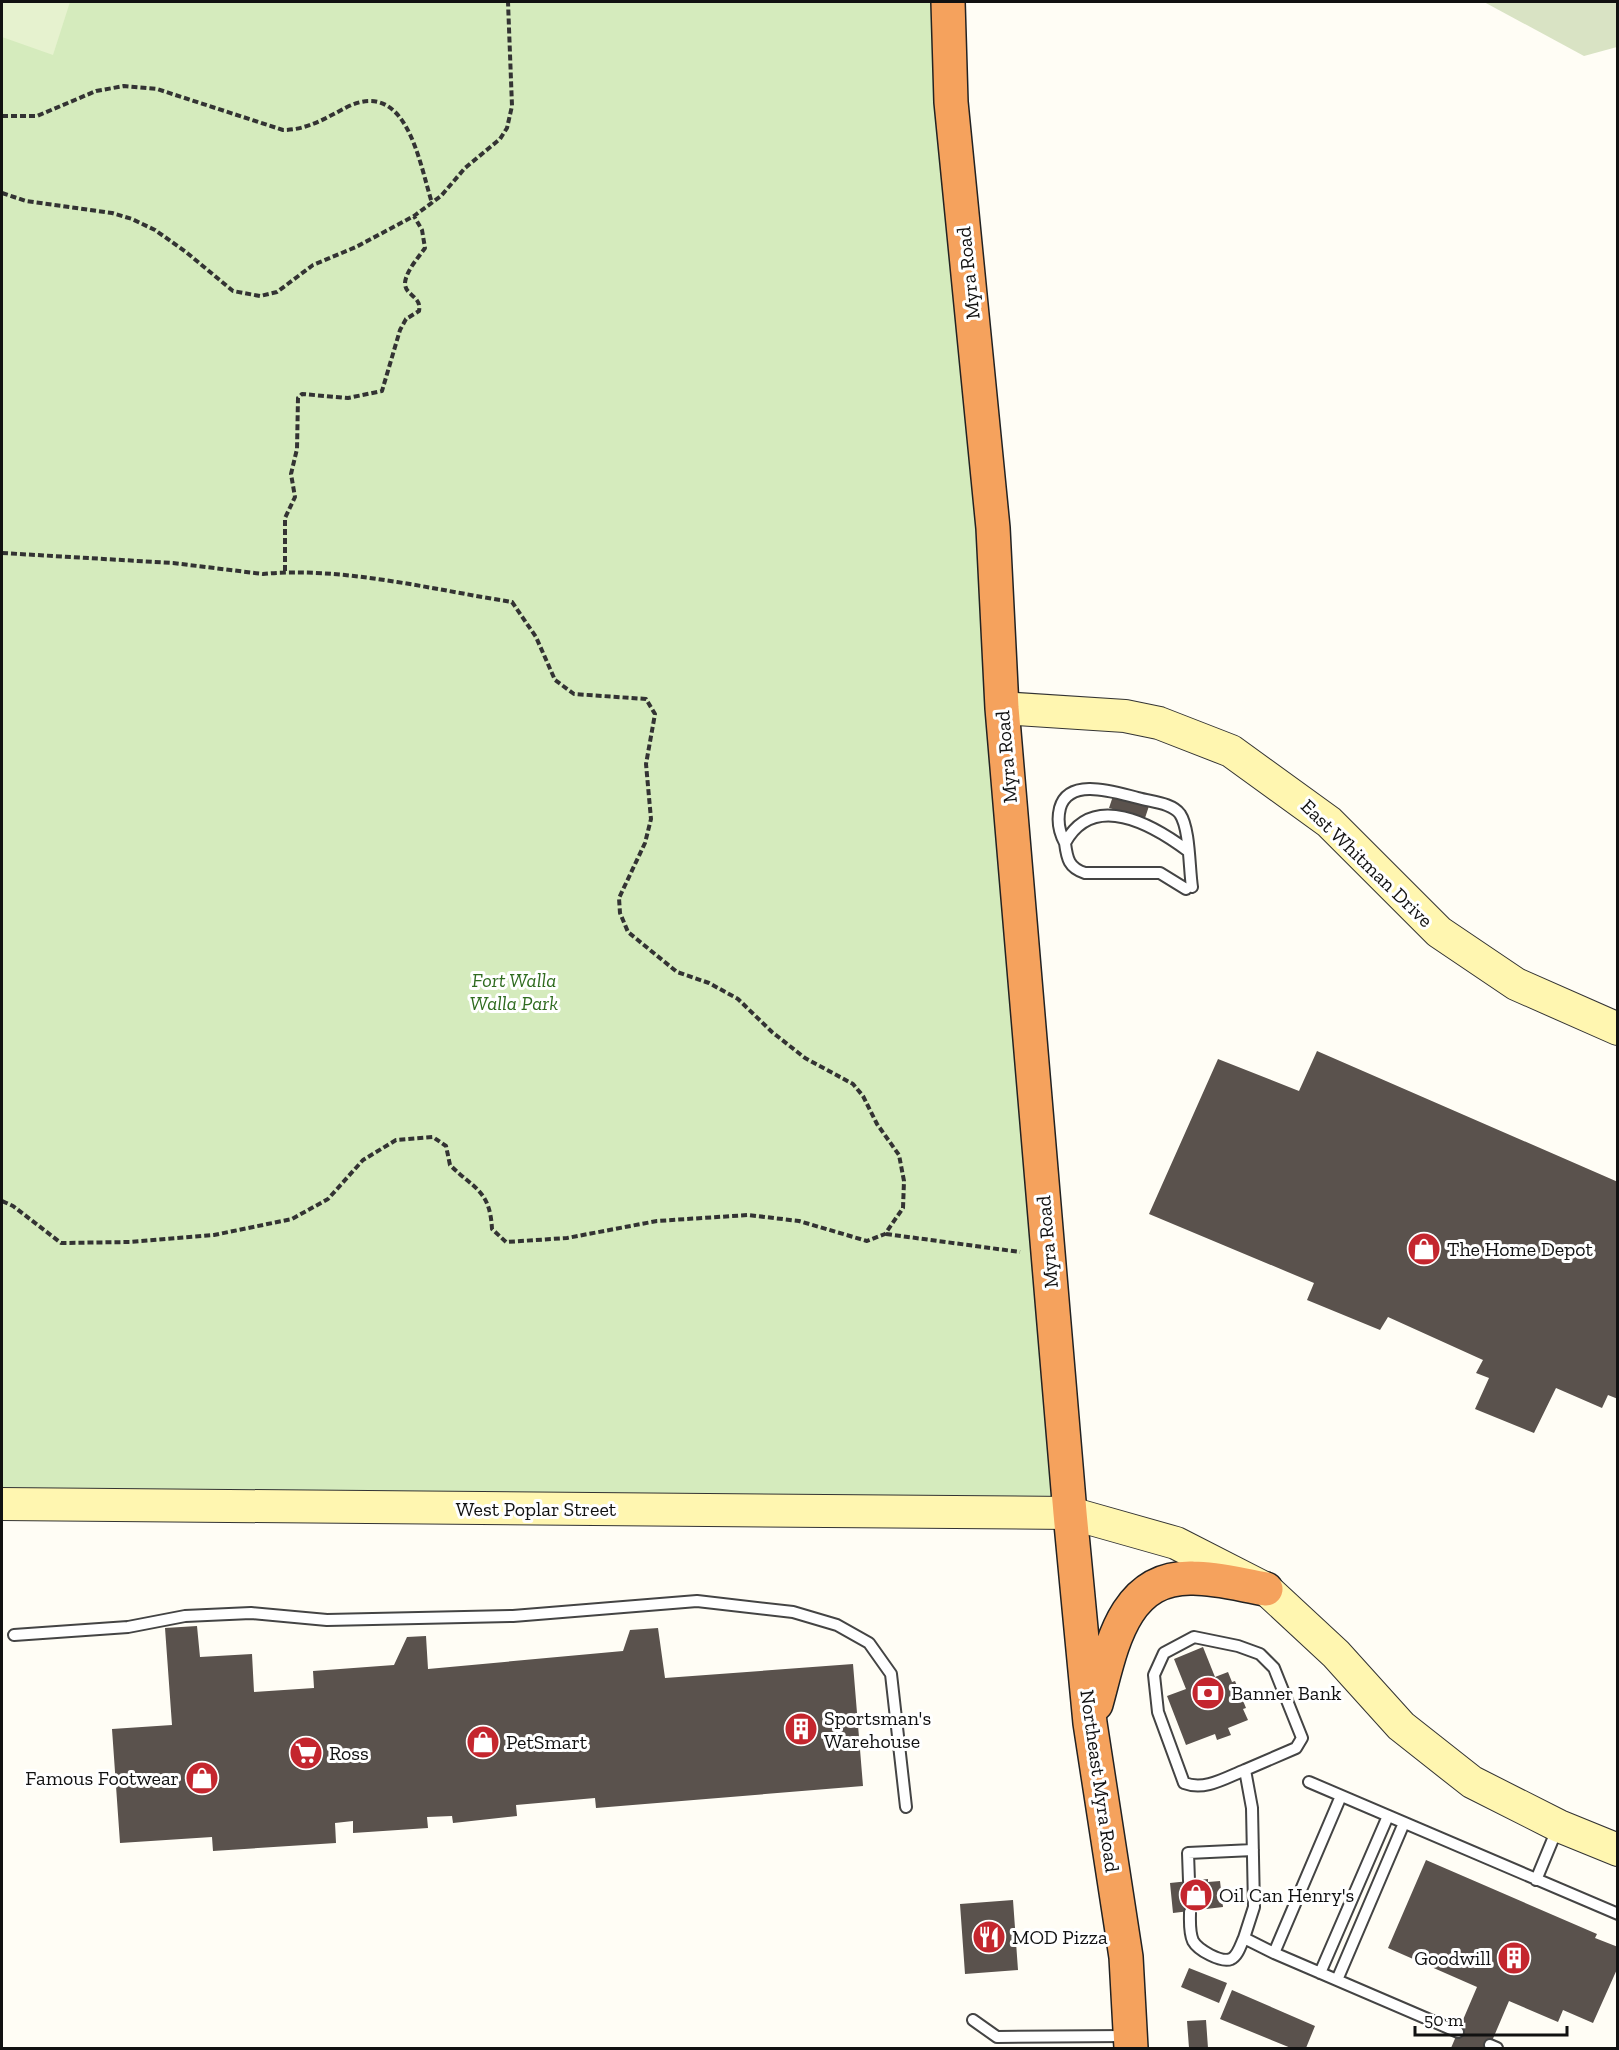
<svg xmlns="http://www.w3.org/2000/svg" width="1619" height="2050" viewBox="0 0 1619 2050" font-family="'Zilla Slab',serif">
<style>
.green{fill:#d5ebbd}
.cemetery{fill:#d9e3c4}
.pitch{fill:#e6f2cf}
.building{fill:#5a524d}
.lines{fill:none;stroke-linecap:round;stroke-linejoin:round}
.lane-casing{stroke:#444;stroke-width:14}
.secondary-casing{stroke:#333;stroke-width:34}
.highway-casing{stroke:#222;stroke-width:36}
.path{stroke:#333;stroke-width:4;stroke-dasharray:6 3;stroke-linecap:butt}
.lane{stroke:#fff;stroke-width:10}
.secondary{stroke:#fff6b0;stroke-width:32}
.highway{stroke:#f5a25d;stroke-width:33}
.labels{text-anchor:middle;stroke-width:6;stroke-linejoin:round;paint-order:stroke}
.street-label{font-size:20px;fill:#111;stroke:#fff}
.park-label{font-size:20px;font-style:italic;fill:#2f6b1f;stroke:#fff}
.poi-label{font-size:20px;fill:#111;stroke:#fff;text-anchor:start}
</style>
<rect width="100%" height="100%" fill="#fffdf5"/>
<!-- green -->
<path class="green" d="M2,2H948L1070,1513L2,1504Z"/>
<!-- cemetery -->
<path class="cemetery" d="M1484,2H1617V47L1584,56Z"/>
<!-- pitch -->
<path class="pitch" d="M2,2H70L53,55L2,37Z"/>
<!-- building -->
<path class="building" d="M1113,796L1149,806L1145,818L1109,808Z
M1317,1051L1618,1182V1399L1608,1395L1602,1408L1556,1388L1534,1433L1475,1409L1489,1378L1476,1373L1483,1360L1388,1317L1380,1330L1307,1300L1314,1283L1149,1214L1218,1059L1299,1091Z
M197,1626L200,1657L252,1654L254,1692L314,1688L313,1671L394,1665L407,1637L426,1636L428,1669L623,1651L630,1630L658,1628L665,1678L853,1664L863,1786L596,1808L595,1798L516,1805L517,1816L453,1823L452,1816L427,1817L428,1828L353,1833V1821L335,1823L336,1843L213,1851L212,1837L120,1843L112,1729L172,1725L165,1628Z
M1203,1647L1215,1677L1228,1672L1232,1682L1235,1681L1246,1708L1243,1709L1248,1720L1228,1728L1231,1735L1217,1740L1215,1734L1186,1745L1167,1696L1186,1689L1174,1659Z
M1426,1860L1597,1934L1595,1938L1618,1947V1967L1593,2023L1563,2010L1558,2022L1509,2001L1489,2048H1451L1477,1987L1388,1948Z
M1208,1879V1882L1220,1881L1223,1907L1173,1913L1170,1883Z
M1013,1900L1018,1970L965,1974L960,1904Z
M1189,1968L1227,1983L1219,2003L1181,1987Z
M1232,1990L1315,2026L1306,2048H1291L1220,2019Z
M1206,2020L1208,2048H1189L1187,2021Z"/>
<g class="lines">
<!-- lane casing -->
<g class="lane-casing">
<path id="lane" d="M1065,843C1067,859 1069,868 1085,873H1160L1186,889
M1188,851C1152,824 1093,791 1065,843C1059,832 1057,820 1060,808C1069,776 1117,793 1138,798C1152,802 1172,803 1180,814C1190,829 1189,868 1192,887
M14,1635L128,1627L185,1616L251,1613L327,1620L513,1616L697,1601L793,1612L837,1625L869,1643L891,1674L906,1807
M1245,1770C1225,1778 1205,1791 1184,1783L1158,1712L1154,1675L1164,1653L1194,1637L1238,1646L1260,1654L1274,1668L1302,1738L1296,1748L1245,1770L1252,1808L1254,1907L1244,1938L1274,1953
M1309,1782L1618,1914
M1341,1796L1274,1953L1458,2032
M1536,1880L1558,1827
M1189,1881L1188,1853L1253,1850
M1190,1912C1190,1921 1189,1932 1193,1941C1198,1950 1221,1963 1231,1959C1238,1956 1241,1944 1244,1938
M1320,1973L1388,1816
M1337,1980L1404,1823
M973,2020L997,2037L1126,2036
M1490,2045L1497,2048"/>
</g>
<!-- secondary casing -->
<g class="secondary-casing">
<path id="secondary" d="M1002,708L1125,716L1159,723L1231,751L1329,822L1439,932L1516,984L1618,1029
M2,1504L1070,1513L1176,1543L1266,1589L1336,1654L1401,1726L1472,1782L1559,1826L1618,1850"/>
</g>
<!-- highway casing -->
<g class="highway-casing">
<path id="highway" d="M948,2L951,102L993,528L1002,708L1070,1513L1090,1723L1126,1957L1131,2048
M1096,1704C1111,1651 1121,1576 1193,1578C1217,1578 1242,1585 1266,1589"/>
</g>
<!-- path -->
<path class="path" d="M2,116H37L96,91L124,86L157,89L283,130C307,130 326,118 347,107C407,78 419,162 432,203
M2,193L26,201L112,213L132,219L155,230L186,252L233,291L260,296L277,292L313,265L356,247L414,216L441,196L465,168L500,139L507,128L512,106L508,2
M2,553L173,563L263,574C340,566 435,590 512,602L536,637L555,680L574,694L646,699L655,714L646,764L651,819L645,843L619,898L620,913L628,932L677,972L709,983L738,999L772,1032L805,1058L853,1084L863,1096L877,1124L899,1155L904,1181L903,1208L885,1234L867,1241L799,1221L748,1215L657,1221L567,1238L506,1242L492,1229C490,1190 474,1189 450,1165L446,1146L433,1137L396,1140L363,1160L328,1199L292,1219L214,1235L130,1242L61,1243L13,1206L2,1201
M285,571V518L295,497L291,474L297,449L298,398L302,394L348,398L382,391L400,330L406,319L419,311C422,296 405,296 405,283C406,271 418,258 425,248L422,230L414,216
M886,1234L1020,1252"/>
<!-- lane -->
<use href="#lane" class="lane"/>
<!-- secondary -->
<use href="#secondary" class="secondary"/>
<!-- highway -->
<use href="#highway" class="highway"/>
</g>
<!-- icons -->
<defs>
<g id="shop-disc" transform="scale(1.725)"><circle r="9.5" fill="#c4262e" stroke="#fff"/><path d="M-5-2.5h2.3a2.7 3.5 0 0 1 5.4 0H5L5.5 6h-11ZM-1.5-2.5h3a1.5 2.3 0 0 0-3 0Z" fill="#fff"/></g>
<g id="bank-disc" transform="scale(1.725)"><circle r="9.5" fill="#c4262e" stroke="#fff"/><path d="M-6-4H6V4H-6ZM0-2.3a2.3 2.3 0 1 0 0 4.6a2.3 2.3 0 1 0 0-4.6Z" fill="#fff"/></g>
<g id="building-disc" transform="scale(1.725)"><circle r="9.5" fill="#c4262e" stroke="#fff"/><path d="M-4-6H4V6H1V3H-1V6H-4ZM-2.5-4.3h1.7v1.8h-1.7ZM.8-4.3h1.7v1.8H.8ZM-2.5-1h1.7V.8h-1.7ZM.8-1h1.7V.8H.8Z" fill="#fff"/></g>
<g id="supermarket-disc" transform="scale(1.725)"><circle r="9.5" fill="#c4262e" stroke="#fff"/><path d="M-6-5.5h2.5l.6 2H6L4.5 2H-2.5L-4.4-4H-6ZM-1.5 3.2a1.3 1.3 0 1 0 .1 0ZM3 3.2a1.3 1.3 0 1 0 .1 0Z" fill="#fff"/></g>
<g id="restaurant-disc" transform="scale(1.725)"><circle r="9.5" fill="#c4262e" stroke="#fff"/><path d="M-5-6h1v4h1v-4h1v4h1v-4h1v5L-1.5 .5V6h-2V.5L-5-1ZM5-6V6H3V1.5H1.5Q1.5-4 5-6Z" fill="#fff"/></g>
</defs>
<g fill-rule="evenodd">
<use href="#shop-disc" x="1424" y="1249"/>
<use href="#bank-disc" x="1208" y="1693"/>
<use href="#building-disc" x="801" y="1729"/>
<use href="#shop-disc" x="483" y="1742"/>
<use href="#supermarket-disc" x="306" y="1753"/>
<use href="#shop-disc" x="202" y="1778"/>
<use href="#shop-disc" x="1196" y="1895"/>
<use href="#restaurant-disc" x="989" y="1937"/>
<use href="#building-disc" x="1514" y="1958"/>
</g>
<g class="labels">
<!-- street labels -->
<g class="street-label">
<text transform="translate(968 273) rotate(-96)" y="7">Myra Road</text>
<text transform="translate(1006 757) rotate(-95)" y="7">Myra Road</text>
<text transform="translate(1367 863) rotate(44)" y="7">East Whitman Drive</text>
<text transform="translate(1047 1242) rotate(-95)" y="7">Myra Road</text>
<text x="536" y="1516">West Poplar Street</text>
<text transform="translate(1100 1781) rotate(82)" y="7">Northeast Myra Road</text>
</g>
<!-- park labels -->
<g class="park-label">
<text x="514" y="987">Fort Walla<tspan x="514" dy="23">Walla Park</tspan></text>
</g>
<!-- poi labels -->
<g class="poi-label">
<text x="1447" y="1256">The Home Depot</text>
<text x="1231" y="1700">Banner Bank</text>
<text x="824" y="1725">Sportsman's<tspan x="824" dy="23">Warehouse</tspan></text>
<text x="506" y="1749">PetSmart</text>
<text x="329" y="1760">Ross</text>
<text x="179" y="1785" text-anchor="end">Famous Footwear</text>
<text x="1219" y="1902">Oil Can Henry's</text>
<text x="1012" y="1944">MOD Pizza</text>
<text x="1491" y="1965" text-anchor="end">Goodwill</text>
</g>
</g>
<!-- border -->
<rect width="1619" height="2050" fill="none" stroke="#111111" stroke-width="6"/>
<!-- scale -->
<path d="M1415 2026v9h152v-9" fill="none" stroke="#111111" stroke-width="3"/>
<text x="1424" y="2026" font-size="18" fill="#111111" stroke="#ffffff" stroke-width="4.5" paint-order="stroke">50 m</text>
</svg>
